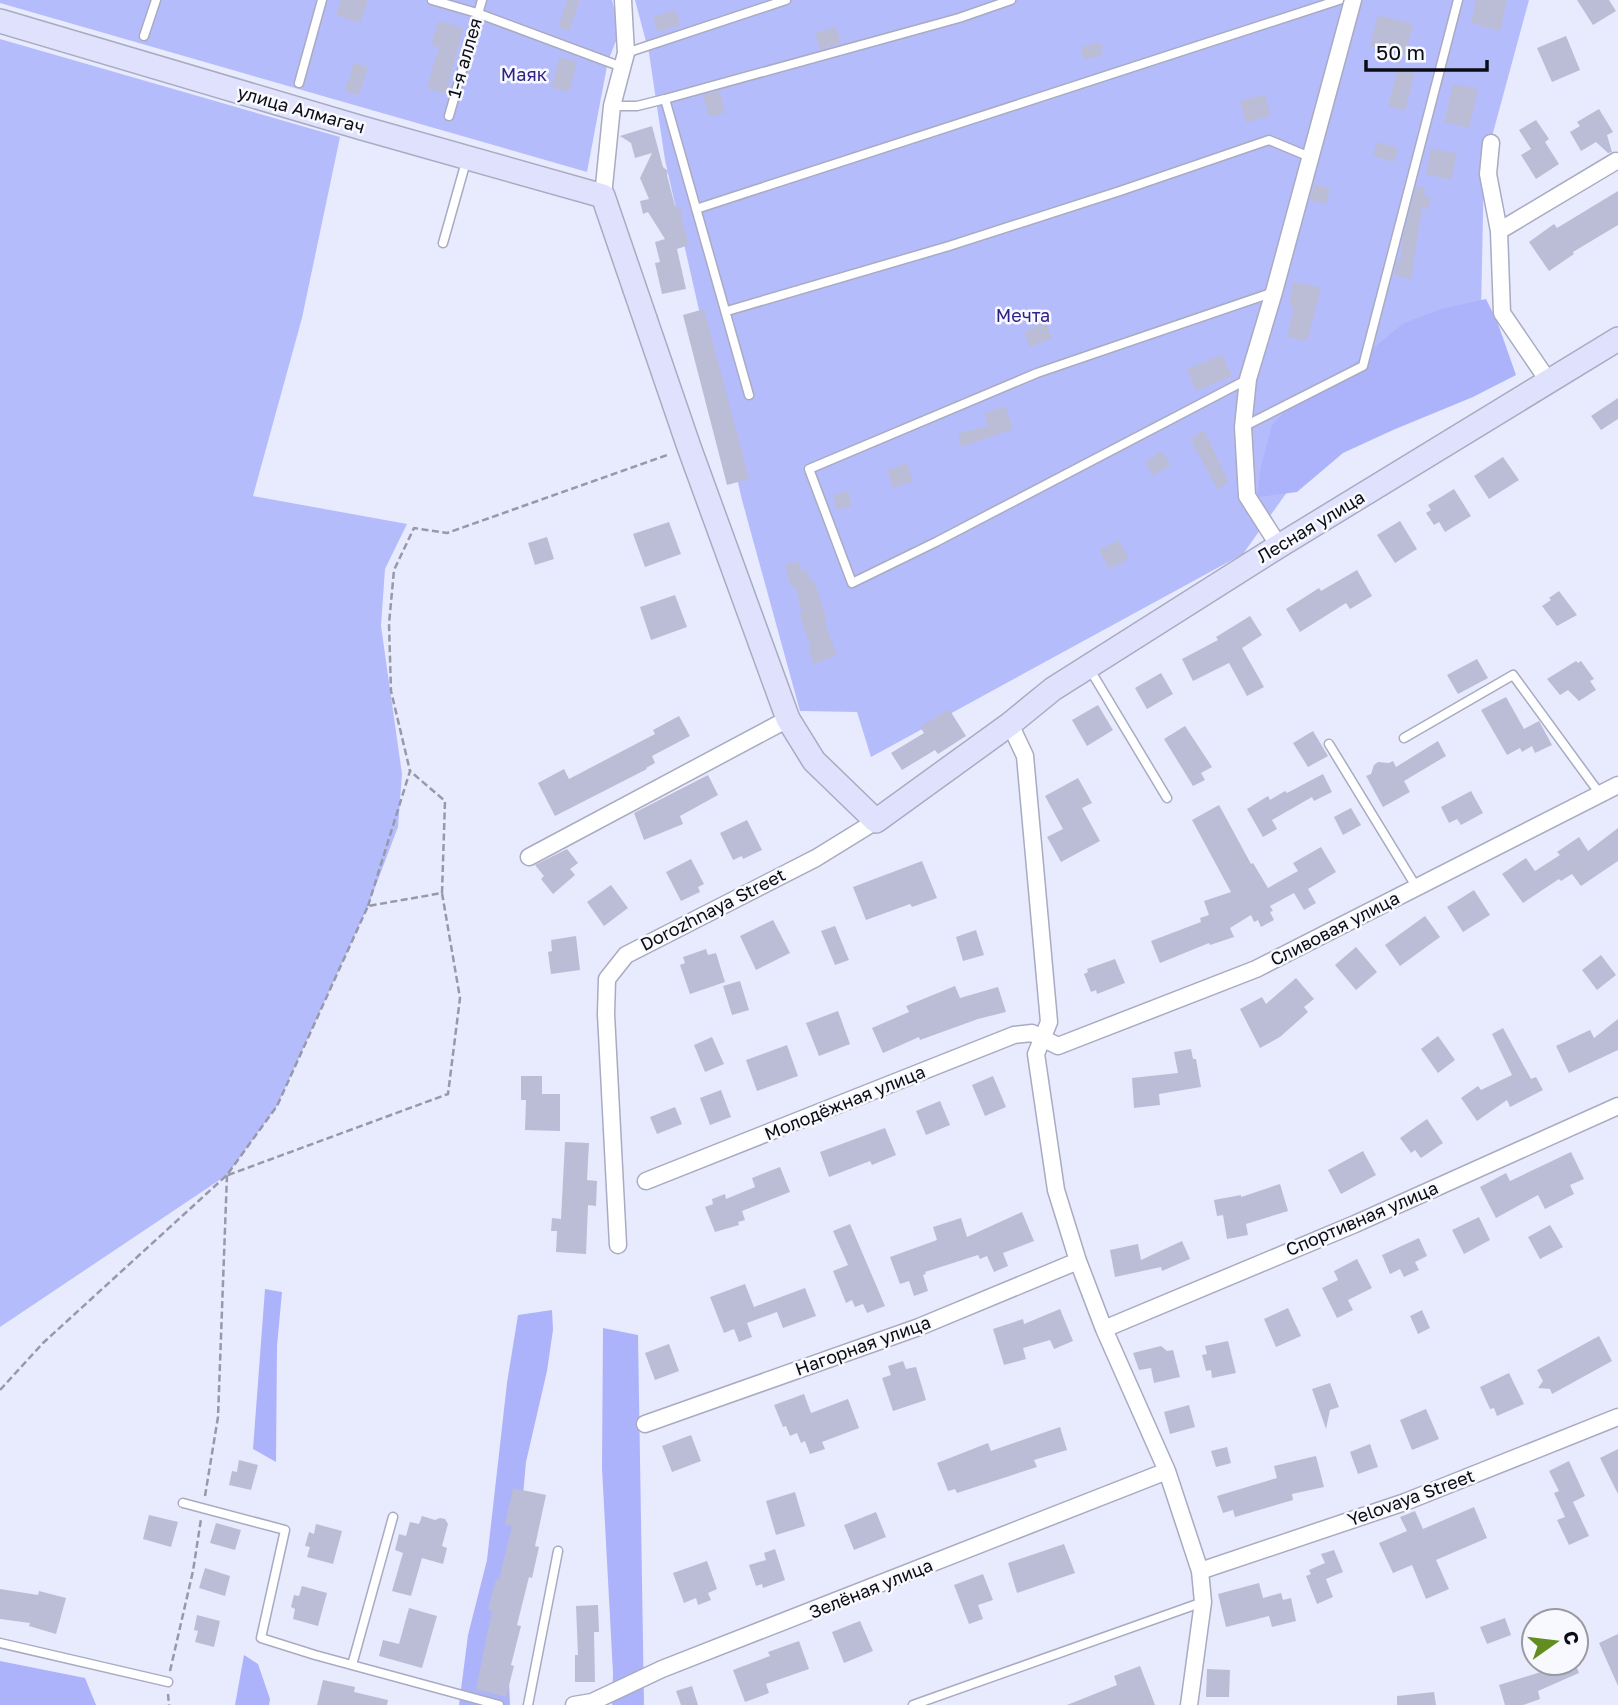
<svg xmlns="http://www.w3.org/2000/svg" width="1618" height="1705" viewBox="0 0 1618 1705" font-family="'Golos Text',sans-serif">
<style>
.green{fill:#b5bcfb}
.forest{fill:#acb3fa}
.building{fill:#babdd5}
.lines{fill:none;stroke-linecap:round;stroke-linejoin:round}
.lane-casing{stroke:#a8abc2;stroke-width:11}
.street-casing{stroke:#a8abc2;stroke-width:19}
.secondary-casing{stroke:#a8abc2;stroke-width:26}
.path{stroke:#9799a8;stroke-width:2.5;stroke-dasharray:7 3.5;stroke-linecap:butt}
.lane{stroke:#fff;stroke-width:8}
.street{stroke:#fff;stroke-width:16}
.secondary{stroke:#e0e2fd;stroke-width:23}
.labels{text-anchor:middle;stroke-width:5;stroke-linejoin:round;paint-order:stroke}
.street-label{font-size:18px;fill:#0c0c14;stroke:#f8f9fe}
.park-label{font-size:18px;fill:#2f2387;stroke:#f8f9fe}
</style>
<rect width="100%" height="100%" fill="#e8ebfe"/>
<!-- green -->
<path class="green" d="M0,0H612L620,31L608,61L587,172L0,3Z
M635,0H1529L1484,166L1481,313L1322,443L1243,554L871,757L857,712L800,711L742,500L665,160L649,53Z
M0,39L340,137L302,318L253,496L407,524L385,569L381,626L402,774L398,827L368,906L277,1106L227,1175L0,1327Z"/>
<!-- forest -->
<path class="forest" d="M1486,299L1497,321L1516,375L1473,397L1393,430L1343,453L1297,492L1257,497L1261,467L1272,425L1291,405L1339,376L1404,323L1441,309Z
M265,1289L282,1292L277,1346L276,1462L253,1449Z
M552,1310L553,1330L547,1371L526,1462L508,1659L510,1705H459L468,1635L487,1560L507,1383L518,1315Z
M603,1328L638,1335L644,1705H612L613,1673L602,1468Z
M244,1655L258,1664L270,1699L269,1705H235Z
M0,1661L85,1678L96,1705H0Z"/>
<!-- building -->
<path class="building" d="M341,0H368L360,23L336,15Z
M567,0H580L569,31L558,27Z
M1476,0H1507L1500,31L1471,23Z
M1577,0H1609L1616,11L1593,25Z
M676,10L680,25L658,32L653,17Z
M1378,15L1413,24L1405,55L1370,46Z
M438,21L463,28L446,94L427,88L439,47L431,45Z
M836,27L841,43L820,50L815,33Z
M1566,36L1580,70L1552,82L1537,48Z
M1100,42L1103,55L1084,60L1081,47Z
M560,57L577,62L569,92L551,87Z
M354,62L368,67L359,95L345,91Z
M1398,68L1415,72L1405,111L1388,106Z
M1453,84L1478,89L1469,128L1444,122Z
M720,91L725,113L709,117L703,95Z
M1265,94L1271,115L1246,123L1240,101Z
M1599,109L1613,132L1607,135L1612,152L1608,153L1596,142L1581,151L1570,132L1580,126L1577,122Z
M1536,120L1549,139L1545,142L1559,164L1536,179L1521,155L1531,149L1519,130Z
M652,126L663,167L668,171L667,175L675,206L683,212L681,216L689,245L677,249L686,289L662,294L655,263L660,262L655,242L665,239L648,212L643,214L640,201L649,199L640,178L652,153L635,158L631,143L620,136Z
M1377,142L1398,148L1394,162L1373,156Z
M1431,148L1457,154L1451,180L1426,174Z
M1314,184L1330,188L1326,204L1310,200Z
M1416,186L1425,188L1424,195L1431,197L1428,209L1422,208L1411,279L1394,275L1398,258L1401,259L1403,237Z
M1618,191V225L1573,252L1574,254L1549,271L1529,242L1554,224L1557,228Z
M1293,282L1321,287L1307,341L1287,337L1294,306L1289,305Z
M704,309L749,479L727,485L683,315Z
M1046,323L1052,338L1030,347L1024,332Z
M1222,355L1232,376L1196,391L1187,369Z
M1618,398V419L1601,430L1591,416Z
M1005,406L1013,429L961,447L958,433L988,426L984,414Z
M1204,430L1229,482L1217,489L1190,438Z
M1162,451L1171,465L1153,476L1145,462Z
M1503,457L1519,480L1489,499L1474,476Z
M907,463L913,481L893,488L887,470Z
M1454,489L1471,516L1445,532L1439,522L1434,525L1426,513L1431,510L1428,505Z
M848,491L852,506L837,510L833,495Z
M1400,521L1417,549L1395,563L1377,535Z
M669,522L681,554L645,567L633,534Z
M547,537L554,559L535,565L528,543Z
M1119,540L1129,559L1109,569L1099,550Z
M798,561L801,571L807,569L810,581L814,580L827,620L824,621L837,655L814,664L808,648L811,647L799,613L802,612L795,586L791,587L785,565Z
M1357,570L1372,596L1350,609L1346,603L1300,632L1286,609L1319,588L1321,591Z
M1559,591L1577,615L1557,626L1542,606L1551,600L1549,598Z
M675,595L687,627L651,640L640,607Z
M1250,616L1262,635L1242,648L1264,687L1247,696L1229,663L1193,681L1182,659L1218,640L1216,637Z
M1477,659L1488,678L1458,694L1447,675Z
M1576,661L1578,663L1581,661L1594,679L1590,681L1596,690L1579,701L1568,690L1560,695L1547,679Z
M1161,673L1173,694L1147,709L1135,688Z
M1506,697L1524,729L1539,721L1552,745L1535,753L1532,746L1522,752L1520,748L1507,755L1481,710Z
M1098,705L1113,730L1087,746L1072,720Z
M949,709L966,736L938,754L935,750L902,770L891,753L924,733L920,727Z
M679,716L690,736L652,756L655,763L646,768L647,769L555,816L538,783L564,769L569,779L655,734L653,730Z
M1185,726L1212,767L1201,773L1205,780L1193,786L1164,739Z
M1313,731L1328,756L1308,767L1293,743Z
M1438,741L1446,756L1404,781L1410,792L1383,807L1366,776L1371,774L1374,765L1378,762L1389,763L1393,761L1396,767Z
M1323,774L1332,792L1314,801L1312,797L1272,820L1277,829L1263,837L1247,809L1268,796L1270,800L1285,791L1287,793Z
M708,775L718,795L680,816L683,824L644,840L634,813Z
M1078,778L1092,803L1082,808L1100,841L1061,862L1047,837L1063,829L1045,796Z
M1471,791L1483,813L1461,825L1457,819L1449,823L1441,807Z
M1219,805L1251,864L1253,863L1268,888L1298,871L1293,863L1321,847L1336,872L1308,889L1316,903L1304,910L1294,893L1270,906L1273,911L1270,912L1274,920L1261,927L1258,920L1254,922L1251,915L1230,928L1234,937L1210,945L1209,943L1160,963L1151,941L1201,922L1200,918L1209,915L1204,901L1231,892L1192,820Z
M1351,808L1361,825L1343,835L1334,817Z
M747,820L762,850L743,859L742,856L733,860L720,833Z
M1618,828V861L1581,886L1572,874L1561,881L1559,879L1523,903L1502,874L1526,858L1535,871L1560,855L1557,852L1579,837L1588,851Z
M567,849L578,863L570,869L575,875L553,894L541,879L544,876L535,865Z
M691,859L704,884L698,887L700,892L681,901L666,872Z
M922,861L937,898L912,907L910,904L866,920L853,887Z
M611,885L628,908L604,926L587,902Z
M1474,890L1490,915L1463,932L1447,907Z
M1425,916L1440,937L1400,966L1385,945Z
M773,920L790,953L756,970L740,936Z
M835,926L849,960L835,965L821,931Z
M976,930L984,955L963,961L956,937Z
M576,936L580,970L551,974L548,952L552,951L551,940Z
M1356,947L1377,972L1356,990L1335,965Z
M706,949L708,955L716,953L725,982L690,994L680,965L685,963L683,957Z
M1601,955L1616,975L1597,990L1582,970Z
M1115,959L1125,983L1097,994L1096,990L1091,992L1084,974L1088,972L1087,969Z
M1296,978L1314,999L1304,1007L1308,1012L1280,1037L1260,1048L1240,1009L1262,997L1266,1004Z
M740,981L749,1010L732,1015L723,986Z
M955,986L960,998L998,987L1006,1012L978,1019L920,1040L919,1037L883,1053L872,1028L909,1012L906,1006Z
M838,1011L850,1044L819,1056L806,1023Z
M1618,1019V1050L1569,1073L1556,1046L1590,1030L1594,1038Z
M1503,1028L1531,1079L1536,1077L1543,1090L1510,1107L1507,1100L1477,1121L1461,1098L1478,1086L1481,1090L1512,1075L1492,1034Z
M1438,1036L1455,1060L1438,1073L1421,1049Z
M712,1037L724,1064L705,1072L694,1045Z
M787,1045L798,1076L757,1091L746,1060Z
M1191,1049L1193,1059H1196L1201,1087L1159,1094L1160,1105L1134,1108L1132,1078L1178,1073L1174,1052Z
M521,1076H542V1094H560V1131L525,1130L526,1100H521Z
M993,1076L1006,1107L985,1116L972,1085Z
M721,1090L731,1117L710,1125L700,1098Z
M940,1101L950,1125L926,1135L916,1111Z
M675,1107L682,1124L657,1134L650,1117Z
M1427,1119L1443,1143L1421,1158L1415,1150L1411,1153L1400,1138Z
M885,1128L896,1155L872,1165L870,1161L829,1177L820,1152Z
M565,1142L589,1143L587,1180L597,1181L596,1206L588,1205L586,1254L556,1252L557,1231H551L552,1218L561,1219Z
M1363,1151L1376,1175L1341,1194L1328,1170Z
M1571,1152L1584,1179L1570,1185L1574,1194L1545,1209L1538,1195L1496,1218L1480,1187L1506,1173L1510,1181Z
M780,1167L790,1192L742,1211L745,1220L738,1222L739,1225L715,1232L705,1207L713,1204L712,1199L725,1194L726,1199L755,1187L752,1178Z
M1280,1184L1288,1211L1246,1224L1248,1235L1227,1239L1223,1215L1217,1216L1214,1200L1241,1195V1197Z
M1022,1212L1034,1241L1003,1253L1008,1266L994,1272L987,1256L980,1259L978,1255L925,1272L926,1274L923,1275L928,1291L914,1296L909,1281L900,1284L890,1257L937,1240L933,1227L961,1218L967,1237Z
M1479,1217L1490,1240L1464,1254L1452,1230Z
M850,1224L885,1306L867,1313L863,1304L855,1307L852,1300L846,1303L833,1271L848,1265L833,1231Z
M1550,1225L1563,1247L1540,1259L1528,1237Z
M1419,1238L1427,1256L1415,1262L1419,1270L1404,1277L1400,1269L1390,1274L1382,1255Z
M1182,1241L1190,1259L1162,1271L1161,1267L1115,1277L1110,1250L1138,1244L1141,1260Z
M1357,1259L1372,1288L1348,1300L1353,1310L1337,1318L1322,1288L1338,1280L1334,1271Z
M745,1284L754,1307L805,1288L816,1316L783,1328L777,1312L747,1323L752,1337L739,1342L734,1329L724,1333L710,1297Z
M1288,1308L1301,1336L1276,1347L1264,1319Z
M1060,1309L1073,1341L1054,1349L1050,1340L1023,1348L1026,1359L1004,1365L993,1329L1023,1319L1024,1324Z
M1422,1310L1430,1328L1418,1334L1410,1316Z
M1599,1336L1612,1361L1552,1394L1550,1389L1538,1388L1543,1381L1537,1370Z
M1228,1341L1236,1373L1212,1378L1211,1370L1206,1371L1202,1355L1207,1354L1205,1346Z
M669,1344L679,1371L655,1380L645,1353Z
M1161,1346L1167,1351L1173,1350L1180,1377L1154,1383L1151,1368L1139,1370L1133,1353Z
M903,1361L906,1369L916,1367L926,1400L893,1411L882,1378L891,1375L888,1366Z
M1509,1373L1524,1404L1497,1416L1494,1408L1490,1409L1480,1387Z
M1330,1383L1339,1407L1330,1410L1326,1429L1312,1389Z
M804,1394L811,1413L848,1399L859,1428L822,1442L825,1449L810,1454L805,1441L801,1443L797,1433L790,1436L786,1426L783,1427L774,1405Z
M1189,1405L1195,1427L1170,1434L1164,1412Z
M1426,1409L1439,1439L1412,1450L1400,1420Z
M1060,1427L1067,1450L1034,1460L1037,1467L957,1493L955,1489L948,1491L937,1463L988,1443L991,1451Z
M691,1435L701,1461L672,1472L662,1446Z
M1370,1444L1378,1467L1358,1474L1350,1452Z
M1227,1447L1231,1463L1216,1467L1211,1451Z
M1618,1449V1494L1600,1458Z
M1316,1456L1324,1487L1292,1494L1293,1500L1235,1517L1233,1510L1223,1513L1217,1496L1277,1478L1274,1466Z
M239,1460L258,1465L251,1490L229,1485L232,1471L237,1472Z
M1569,1461L1585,1496L1573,1502L1589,1536L1569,1545L1557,1520L1565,1517L1554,1493L1559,1491L1549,1471Z
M513,1488L546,1495L535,1546L539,1547L532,1578L529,1577L517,1625L521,1626L511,1665L514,1666L506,1697L476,1689L492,1611L488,1610L496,1579L499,1580L512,1526L505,1525Z
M795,1492L805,1526L776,1535L766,1501Z
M1474,1507L1487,1538L1436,1560L1449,1589L1426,1599L1412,1565L1393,1573L1379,1543L1407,1531L1400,1517L1415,1511L1423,1529Z
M876,1512L886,1537L854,1550L844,1525Z
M149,1515L178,1522L171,1547L143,1539Z
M422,1516L435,1520L440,1518L445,1519L448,1524L442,1546L447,1548L443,1564L422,1558L411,1596L392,1591L403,1553L395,1550L399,1534L406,1536L410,1522L419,1524Z
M216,1523L241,1530L235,1550L210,1543Z
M316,1524L342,1531L333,1564L307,1557L310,1547L305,1546L309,1532L314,1534Z
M1064,1544L1075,1573L1017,1593L1008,1563Z
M775,1549L785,1580L763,1588L762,1584L756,1586L749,1565L766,1560L764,1553Z
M1334,1550L1343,1572L1326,1579L1333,1597L1317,1604L1306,1576L1311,1574L1309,1570L1325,1563L1321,1554Z
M707,1561L717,1589L708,1593L711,1600L698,1605L696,1598L684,1603L673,1573Z
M205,1568L230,1576L225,1596L199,1588Z
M983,1574L993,1600L978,1605L983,1619L969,1624L954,1585Z
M1259,1583L1263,1598L1281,1593L1283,1600L1291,1598L1296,1621L1272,1627L1269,1616L1226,1627L1218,1594Z
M302,1586L327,1593L318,1626L293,1619L295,1609L291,1607L294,1595L299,1596Z
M0,1589L38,1595L39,1591L66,1598L56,1634L29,1626L30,1623L0,1619Z
M598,1605L599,1632H594L595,1682H575V1655H578L576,1606Z
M409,1608L437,1616L422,1668L379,1656L383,1640L399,1644Z
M197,1615L220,1621L214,1647L195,1642L198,1631L194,1630Z
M1505,1618L1511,1635L1487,1644L1480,1627Z
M860,1621L873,1651L844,1663L832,1632Z
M1618,1634V1686L1599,1643Z
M799,1641L809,1669L766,1684L769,1693L745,1702L733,1670L770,1656L768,1652Z
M1541,1663H1575L1579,1673L1538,1691L1540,1699L1523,1705H1505L1499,1685L1544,1671Z
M1140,1666L1155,1705H1067L1117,1685L1114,1676Z
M1207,1669L1230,1670L1229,1697H1206Z
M323,1680L355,1687L354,1692L388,1700L387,1705H317Z
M692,1686L698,1705H681L676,1691Z
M1434,1692L1436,1705H1397V1696Z"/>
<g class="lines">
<!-- lane casing -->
<g class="lane-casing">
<path id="lane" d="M432,0L477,13L622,67
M144,36L156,0
M626,53L786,0
M299,83L322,0
M665,99L749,395
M612,106H637L665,99L959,18L1011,0
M449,116L482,0
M696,209L1339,0
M443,243L467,158
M727,311L949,246L1120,191L1269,140L1310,157
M1248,379L936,542L852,583L809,469L1037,373L1274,292
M1243,427L1363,366L1458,0
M1089,668L1167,798
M1404,738L1513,675L1600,794
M1329,744L1417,888
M183,1503L285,1530L261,1638L315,1655L499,1705
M0,1643L168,1682
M352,1665L393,1517
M528,1705L558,1551
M913,1705L1203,1602"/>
</g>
<!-- street casing -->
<g class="street-casing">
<path id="street" d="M1491,143L1488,174L1499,231L1502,313L1549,382
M603,196L612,106L626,53L623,0
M1499,231L1616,161
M1279,546L1247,496L1243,427L1248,379L1274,292L1353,0
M1010,724L1025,756L1049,1022L1036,1054L1056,1190L1078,1261L1104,1329L1167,1471L1200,1571L1203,1602L1189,1705
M529,857L788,719
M646,1181L1014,1035L1032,1033L1058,1046L1256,969L1618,785
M618,1245L606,1014L607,979L626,955L816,858L876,821
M1104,1329L1355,1224L1618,1106
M645,1424L919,1327L1078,1261
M1200,1571L1405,1502L1618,1417
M574,1705L592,1702L662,1669L1167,1471"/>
</g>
<!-- secondary casing -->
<g class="secondary-casing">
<path id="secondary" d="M0,21L362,128L603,196L689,447L788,719L814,761L876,821L1010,724L1053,689L1279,546L1618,339"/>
</g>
<!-- path -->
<path class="path" d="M368,906L410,771L391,691L389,624L394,570L414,528L447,533L670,454
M228,1175L448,1094L460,998L442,893
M0,1390L43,1343L227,1175L277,1106L368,906L442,893L445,801L410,771
M205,1496L218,1417L227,1175
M170,1671L193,1571L201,1519
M168,1694L169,1705"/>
<!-- lane -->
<use href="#lane" class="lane"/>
<!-- street -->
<use href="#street" class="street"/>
<!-- secondary -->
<use href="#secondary" class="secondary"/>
</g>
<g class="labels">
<!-- street labels -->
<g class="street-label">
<text transform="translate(465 58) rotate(-74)" y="6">1-я аллея</text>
<text transform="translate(301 110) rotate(16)" y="6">улица Алмагач</text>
<text transform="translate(1311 527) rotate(-31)" y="6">Лесная улица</text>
<text transform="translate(713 910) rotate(-27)" y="6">Dorozhnaya Street</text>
<text transform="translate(1335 929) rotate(-27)" y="6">Сливовая улица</text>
<text transform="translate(845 1103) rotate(-22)" y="6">Молодёжная улица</text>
<text transform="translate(1362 1219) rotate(-23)" y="6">Спортивная улица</text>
<text transform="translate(863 1346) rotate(-20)" y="6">Нагорная улица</text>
<text transform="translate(1411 1498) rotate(-20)" y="6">Yelovaya Street</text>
<text transform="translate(871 1589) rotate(-22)" y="6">Зелёная улица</text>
</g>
<!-- park labels -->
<g class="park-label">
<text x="524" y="81">Маяк</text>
<text x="1023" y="322">Мечта</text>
</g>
</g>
<!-- north arrow -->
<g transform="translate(1555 1642) rotate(76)"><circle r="33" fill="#f8f9fe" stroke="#9a9aa0" stroke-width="2"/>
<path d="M0-5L12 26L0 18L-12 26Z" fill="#618e1f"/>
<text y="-10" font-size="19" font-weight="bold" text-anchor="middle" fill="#0c0c14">С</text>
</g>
<!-- scale -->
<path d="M1366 60v10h121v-10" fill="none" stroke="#0c0c14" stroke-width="3.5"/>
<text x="1376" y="60" font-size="21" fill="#0c0c14" stroke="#f8f9fe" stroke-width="5" paint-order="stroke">50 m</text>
</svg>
